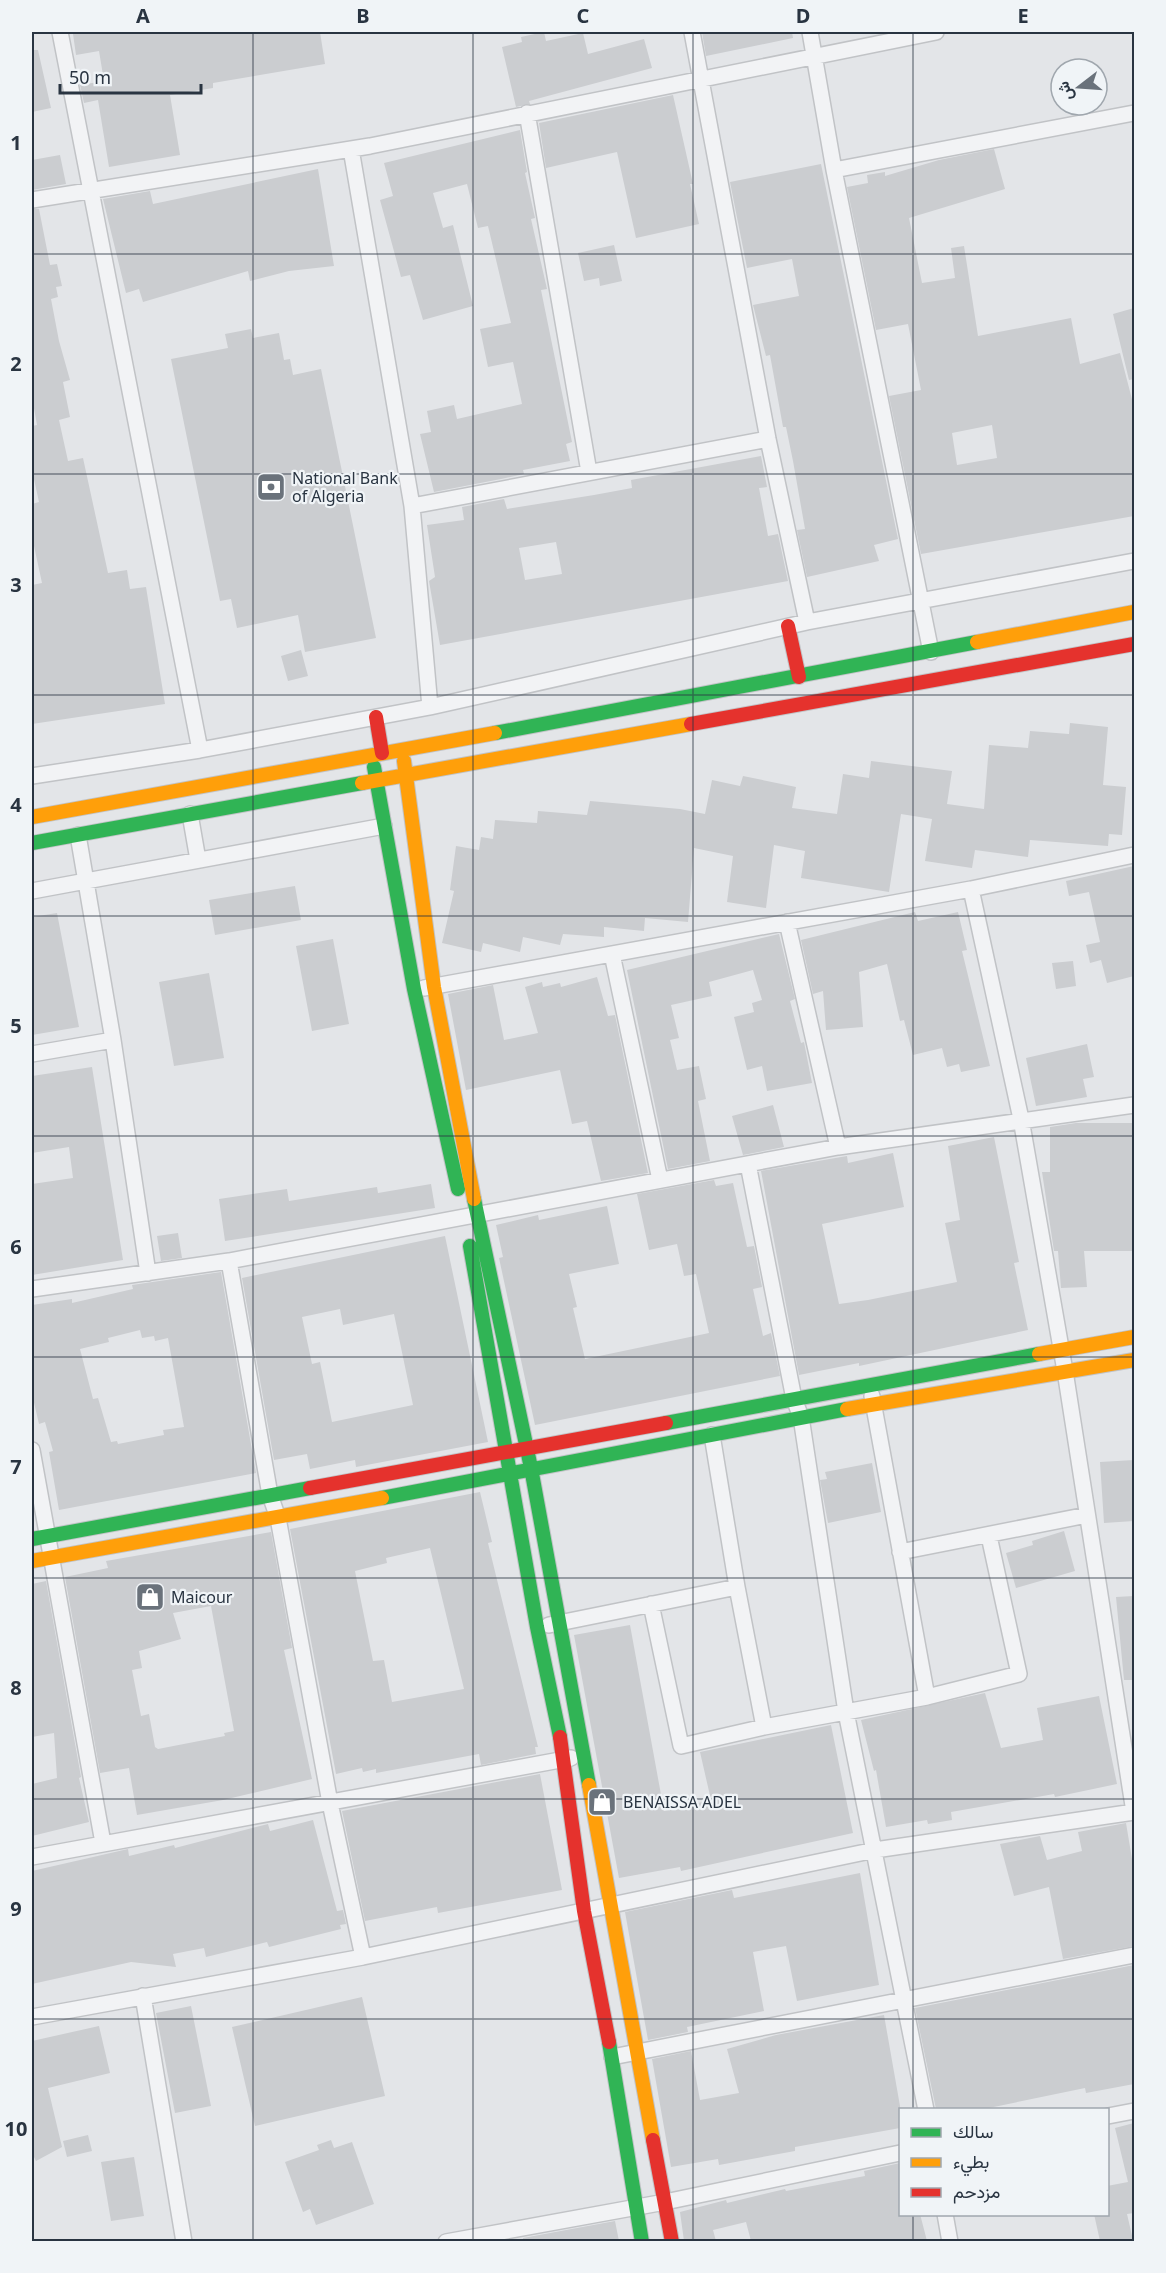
<svg xmlns="http://www.w3.org/2000/svg" width="1166" height="2273" viewBox="0 0 1166 2273" font-family="'Noto Sans',Vazirmatn,sans-serif">
<style>
.building{fill:#cbcdd0;fill-rule:evenodd}
.lines{fill:none;stroke-linecap:round;stroke-linejoin:round}
.street-casing{stroke:#c1c3c6;stroke-width:18}
.fast-casing{stroke:#c1c3c6;stroke-width:16}
.slow-casing{stroke:#c1c3c6;stroke-width:16}
.jam-casing{stroke:#c1c3c6;stroke-width:16}
.street{stroke:#f2f3f5;stroke-width:15}
.fast{stroke:#30b455;stroke-width:14}
.slow{stroke:#ff9f0a;stroke-width:14}
.jam{stroke:#e5322d;stroke-width:14}
.grid{fill:none;stroke:#293441;stroke-width:1.5;stroke-opacity:0.55}
.labels{text-anchor:middle;stroke-width:4.5;stroke-linejoin:round;paint-order:stroke}
.poi-label{font-size:16px;fill:#293441;stroke:#f0f4f7;text-anchor:start}
.neatline{fill:none;stroke:#293441;stroke-width:2}
.grid-label{font-size:20px;text-anchor:middle;font-weight:bold;fill:#293441}
</style>
<rect width="100%" height="100%" fill="#e3e5e8"/>
<!-- building -->
<path class="building" d="M88,32H320L325,64L213,83V88L170,95L180,155L109,167L98,100L84,103L80,85L104,81L99,51L76,55L73,34Z
M544,32L546,41L583,33L588,54L644,39L652,68L529,101L530,104L516,107L502,47L522,42L521,37Z
M702,32H792L793,38L706,56Z
M32,50H38L51,108L32,112Z
M673,95L693,184H690L699,224L636,238L617,152L546,168L539,123Z
M520,130L527,172L525,173L535,218L531,219L547,289L541,290L572,442L566,444L570,461L523,470L524,474L501,479L434,492L420,434L431,432L427,411L454,405L457,419L522,404L513,362L488,367L480,329L511,323L488,226L478,228L467,184L433,193L443,228L453,225L473,306L423,320L410,275L401,277L380,200L393,196L384,163Z
M994,149L1005,189L909,218L922,283L955,278L951,248L964,246L978,336L1071,318L1080,364L1120,353L1134,407V516L921,554L889,396L921,390L908,324L876,330L847,187L868,183L867,175L885,172V176L939,160ZM992,425L997,458L957,465L952,433Z
M60,155L66,184L32,190V160Z
M821,164L898,539L874,545L879,561L807,577L797,530L805,529L793,461L786,427H783L770,355L766,356L753,305L799,296L792,259L747,268L730,182Z
M318,169L334,266L289,271L250,281L248,271L143,302L139,289L126,293L103,199L150,191L153,204Z
M32,209H39L50,265L57,264L62,286L56,287L58,297L51,299L59,341L70,380L63,382L70,417L59,420L68,461L83,458L108,573L127,570L130,589L146,587L165,704L32,724V585L42,583L34,546L32,547V504L39,502L32,470V426L37,425L32,397Z
M614,245L622,281L600,286L599,278L584,281L578,253Z
M1134,308V379L1129,380L1113,314Z
M251,329L253,338L279,333L284,360L290,359L293,375L321,369L376,638L305,652L298,615L237,628L231,599L220,601L171,359L228,348L225,334Z
M761,456L767,487L759,488L768,536L778,534L788,581L440,645L429,581L435,577L427,525L464,520L462,507L504,499L507,509L594,495L632,488L631,480ZM556,542L562,574L525,580L519,548Z
M301,650L308,676L288,681L281,656Z
M1070,723L1108,727L1103,785L1126,787L1122,835L1109,834L1108,846L1030,840L1028,857L975,850L972,868L925,861L932,819L901,814L889,892L801,878L805,851L774,845L766,908L727,902L733,856L694,848L688,922L645,918L644,931L604,927V937L563,934L560,945L523,937L520,952L483,943L481,952L442,943L454,891L450,890L456,846L479,850L481,837L493,839L495,820L537,823L538,811L587,815L590,801L680,809L705,814L712,780L740,786L743,776L796,787L792,808L837,814L843,774L869,778L871,761L952,771L947,804L984,809L989,745L1028,748L1030,731L1069,734Z
M1134,866V976L1107,983L1101,960L1090,963L1086,945L1100,942L1089,892L1069,896L1066,881Z
M295,886L301,920L215,935L209,900Z
M915,912L918,921L958,912L967,950L962,951L990,1066L961,1072L959,1064L947,1067L942,1048L913,1055L904,1020L900,1021L887,964L859,972L863,1027L826,1030L823,991L813,994L801,940Z
M57,913L79,1027L32,1035V917Z
M779,934L795,999L790,1001L801,1043L804,1042L812,1083L767,1091L762,1066L747,1070L734,1017L754,1012L752,1003L762,1000L753,970L709,982L712,996L671,1005L679,1038L670,1040L677,1070L699,1066L706,1099L698,1101L710,1161L668,1169L627,970Z
M333,939L349,1024L312,1031L296,946Z
M1073,961L1076,986L1056,989L1052,963Z
M209,973L224,1058L174,1066L159,982Z
M597,977L608,1016L615,1015L648,1173L601,1181L587,1121L572,1124L560,1070L466,1090L448,994L493,985L504,1040L538,1033L525,987L542,982L543,987L560,983L561,987Z
M1087,1044L1094,1077L1083,1079L1087,1097L1036,1106L1026,1058Z
M92,1067L123,1260L32,1275V1184L73,1178L69,1147L32,1153V1076Z
M773,1105L784,1147L743,1155L732,1116Z
M1076,1123H1134V1251H1084L1087,1287L1061,1288L1058,1251H1054L1042,1172H1050V1127Z
M994,1137L1019,1262L1014,1263L1028,1330L859,1366V1363L799,1375L761,1171L847,1156L848,1163L893,1153L904,1207L822,1224L839,1304L868,1300L957,1282L945,1223L960,1220L948,1146Z
M714,1180L716,1186L733,1183L747,1247L754,1246L762,1287L753,1289L763,1336L771,1333L780,1376L535,1425L499,1258L503,1257L496,1225L538,1215L539,1220L607,1206L619,1264L569,1274L577,1307L573,1308L585,1359L709,1333L696,1274L684,1276L677,1244L649,1250L637,1194Z
M431,1184L435,1208L225,1241L219,1199L287,1189L289,1201L377,1187L378,1193Z
M178,1233L182,1258L161,1261L157,1236Z
M445,1236L488,1442L356,1467L355,1460L310,1469L307,1454L274,1460L242,1278ZM340,1309L343,1325L394,1314L413,1405L332,1422L320,1362L312,1364L302,1317Z
M221,1272L256,1473L59,1510L49,1452L53,1451L45,1422L39,1424L32,1394V1305L72,1299V1303L133,1289L132,1285ZM140,1330L142,1338L154,1336L155,1341L168,1338L184,1427L163,1430L164,1435L118,1444L117,1441L111,1442L98,1398L93,1399L80,1349L109,1342L108,1338Z
M1134,1460V1521L1104,1523L1100,1462Z
M872,1463L881,1512L828,1523L820,1480L827,1479L825,1472Z
M480,1492L492,1542L488,1543L538,1747H535L536,1754L481,1765L479,1754L376,1773V1769L363,1772L362,1768L336,1774L290,1529ZM430,1548L464,1689L392,1702L384,1660L373,1661L355,1571L387,1563L386,1558Z
M1064,1531L1075,1571L1016,1588L1006,1553L1033,1545L1032,1541Z
M271,1532L292,1648L284,1650L312,1779L223,1800L137,1815L129,1768L100,1773L65,1577L108,1568L106,1561ZM211,1606L234,1731L224,1733L225,1736L158,1749L155,1747L149,1714L141,1716L132,1670L142,1668L139,1651L181,1639L173,1613Z
M46,1581L81,1777L79,1778L89,1822L32,1836V1784L57,1778L54,1733L32,1737V1584Z
M1134,1596V1680H1124L1116,1597Z
M630,1625L664,1811L711,1800L700,1752L831,1725L853,1833L681,1871L680,1867L619,1878L574,1635Z
M985,1693L1001,1748L1043,1740L1037,1708L1099,1696L1117,1784L1055,1797L1054,1794L951,1812L952,1820L928,1824L927,1820L886,1827L876,1770L874,1771L861,1720Z
M540,1774L562,1890L438,1913L437,1907L365,1921L342,1811Z
M313,1820L337,1911L343,1910L346,1924L340,1925L341,1929L269,1947L267,1942L206,1957L204,1948L173,1954L176,1967L131,1962L32,1984V1871L128,1849L129,1856L174,1845L175,1848L268,1824L270,1831Z
M1126,1823L1134,1871V1946L1063,1959L1049,1887L1014,1896L1000,1844L1040,1836L1047,1860L1082,1851L1078,1832Z
M860,1873L879,1985L797,2001L786,1946L753,1952L764,2011L687,2027L688,2032L648,2040L625,1912L732,1890L734,1898Z
M1134,1965V2084L1086,2093L1085,2088L984,2109H936L915,2008Z
M362,1997L385,2096L255,2126L232,2027Z
M191,2006L211,2106L175,2113L156,2013Z
M884,2015L900,2106V2128L795,2147V2151L719,2165L718,2159L671,2167L652,2059L691,2051L700,2100L739,2093L727,2049L776,2035Z
M99,2026L110,2073L48,2088L62,2147L36,2161L32,2153V2041Z
M1134,2123V2213L1127,2214L1133,2240L1100,2241L1094,2214H1107V2186L1128,2182L1115,2128Z
M88,2135L92,2151L67,2157L63,2141Z
M331,2140L334,2148L352,2142L374,2204L316,2225L310,2209L303,2212L285,2162L319,2150L317,2145Z
M134,2157L144,2216L111,2221L101,2162Z
M900,2163V2214H920L927,2241H751L746,2222L713,2230L716,2241H684L680,2212L726,2200L727,2203L785,2189L786,2191L865,2176L864,2171Z
M615,2221L619,2241H523V2238Z"/>
<g class="lines">
<!-- street casing -->
<g class="street-casing">
<path id="street" d="M60,32L200,750
M692,32L768,439L807,622
M810,32L834,170L931,652
M527,113L589,472
M351,149L412,506L430,707
M834,170L1134,113
M32,200L370,146L936,32
M412,506L768,439
M32,776L200,750L430,707L807,622L1134,561
M190,814L198,860
M78,835L113,1040L148,1273
M971,889L1021,1119L1065,1371L1134,1812
M32,891L384,826
M787,922L838,1147
M612,954L660,1180
M424,988L971,889L1134,855
M32,1054L113,1040
M748,1164L794,1399L801,1417L846,1712L926,2110
M229,1261L270,1495L278,1518L330,1803L363,1957
M32,1289L229,1261L838,1147L1134,1105
M872,1396L927,1697
M32,1450L103,1843
M900,1552L1087,1515
M651,1604L681,1746L764,1727L737,1587
M549,1625L737,1587L712,1435
M764,1727L927,1697L1019,1674L989,1536
M32,1857L571,1758
M143,1996L184,2242
M32,2017L363,1957L875,1850L1134,1812
M612,2057L1134,1955
M1108,2116L1134,2111
M945,2214L950,2242
M446,2242L665,2202L900,2153"/>
</g>
<!-- fast casing -->
<g class="fast-casing">
<path id="fast" d="M495,733L977,642
M374,767L414,989L458,1189
M32,843L362,783
M474,1199L531,1468L589,1785
M470,1246L537,1627L560,1737
M666,1423L1039,1354
M382,1498L847,1409
M32,1539L310,1488
M609,2042L642,2242"/>
</g>
<!-- slow casing -->
<g class="slow-casing">
<path id="slow" d="M977,642L1134,612
M404,761L434,987L474,1199
M362,783L691,724
M32,817L495,733
M1039,1354L1134,1337
M847,1409L1134,1360
M32,1561L382,1498
M589,1785L653,2140"/>
</g>
<!-- jam casing -->
<g class="jam-casing">
<path id="jam" d="M788,626L799,677
M376,717L382,753
M691,724L1134,644
M310,1488L666,1423
M560,1737L584,1911L609,2042
M653,2140L672,2242"/>
</g>
<!-- street -->
<use href="#street" class="street"/>
<!-- fast -->
<use href="#fast" class="fast"/>
<!-- slow -->
<use href="#slow" class="slow"/>
<!-- jam -->
<use href="#jam" class="jam"/>
</g>
<!-- grid -->
<path class="grid" d="M253,32V2242M473,32V2242M693,32V2242M913,32V2110M32,254H1134M32,474H1134M32,695H1134M32,916H1134M32,1136H1134M32,1357H1134M32,1578H1134M32,1799H1134M32,2019H1134M913,2214V2242"/>
<!-- icons -->
<defs>
<g id="bank-square" transform="scale(1.5)"><rect x="-9" y="-9" width="18" height="18" rx="4" fill="#6a727b" stroke="#f0f4f7"/><path d="M-6-4H6V4H-6ZM0-2.3a2.3 2.3 0 1 0 0 4.6a2.3 2.3 0 1 0 0-4.6Z" fill="#fff"/></g>
<g id="shop-square" transform="scale(1.5)"><rect x="-9" y="-9" width="18" height="18" rx="4" fill="#6a727b" stroke="#f0f4f7"/><path d="M-5-2.5h2.3a2.7 3.5 0 0 1 5.4 0H5L5.5 6h-11ZM-1.5-2.5h3a1.5 2.3 0 0 0-3 0Z" fill="#fff"/></g>
</defs>
<g fill-rule="evenodd">
<use href="#bank-square" x="271" y="487"/>
<use href="#shop-square" x="150" y="1597"/>
<use href="#shop-square" x="602" y="1802"/>
</g>
<g class="labels">
<!-- poi labels -->
<g class="poi-label">
<text x="292" y="484">National Bank<tspan x="292" dy="18">of Algeria</tspan></text>
<text x="171" y="1603">Maicour</text>
<text x="623" y="1808">BENAISSA ADEL</text>
</g>
</g>
<!-- border -->
<rect width="1166" height="2273" fill="none" stroke="#f0f4f7" stroke-width="66"/>
<!-- legend -->
<rect x="899" y="2108" width="210" height="108" fill="#f0f4f7" stroke="#a0a7ae" stroke-width="1.5"/>
<rect x="911" y="2128" width="30" height="9" fill="#30b455" stroke="#a0a7ae" stroke-width="1.5"/>
<text x="953" y="2138" font-size="18" fill="#293441">سالك</text>
<rect x="911" y="2158" width="30" height="9" fill="#ff9f0a" stroke="#a0a7ae" stroke-width="1.5"/>
<text x="953" y="2168" font-size="18" fill="#293441">بطيء</text>
<rect x="911" y="2188" width="30" height="9" fill="#e5322d" stroke="#a0a7ae" stroke-width="1.5"/>
<text x="953" y="2198" font-size="18" fill="#293441">مزدحم</text>
<!-- north arrow -->
<g transform="translate(1079 87) rotate(253)"><circle r="28" fill="#f0f4f7" stroke="#a0a7ae" stroke-width="1.5"/>
<path d="M0-4.5L10 22L0 15L-10 22Z" fill="#6a727b"/>
<text y="-9" font-size="16" font-weight="bold" text-anchor="middle" fill="#293441">ش</text>
</g>
<!-- scale -->
<path d="M60 84v9h141v-9" fill="none" stroke="#293441" stroke-width="3"/>
<text x="69" y="84" font-size="18" fill="#293441" stroke="#f0f4f7" stroke-width="4.5" paint-order="stroke">50 m</text>
<rect x="33" y="33" width="1100" height="2207" class="neatline"/>
<g class="grid-label">
<text x="143" y="23">A</text>
<text x="363" y="23">B</text>
<text x="583" y="23">C</text>
<text x="803" y="23">D</text>
<text x="1023" y="23">E</text>
<text x="16" y="150">1</text>
<text x="16" y="371">2</text>
<text x="16" y="592">3</text>
<text x="16" y="812">4</text>
<text x="16" y="1033">5</text>
<text x="16" y="1254">6</text>
<text x="16" y="1474">7</text>
<text x="16" y="1695">8</text>
<text x="16" y="1916">9</text>
<text x="16" y="2136">10</text>
</g>
</svg>
